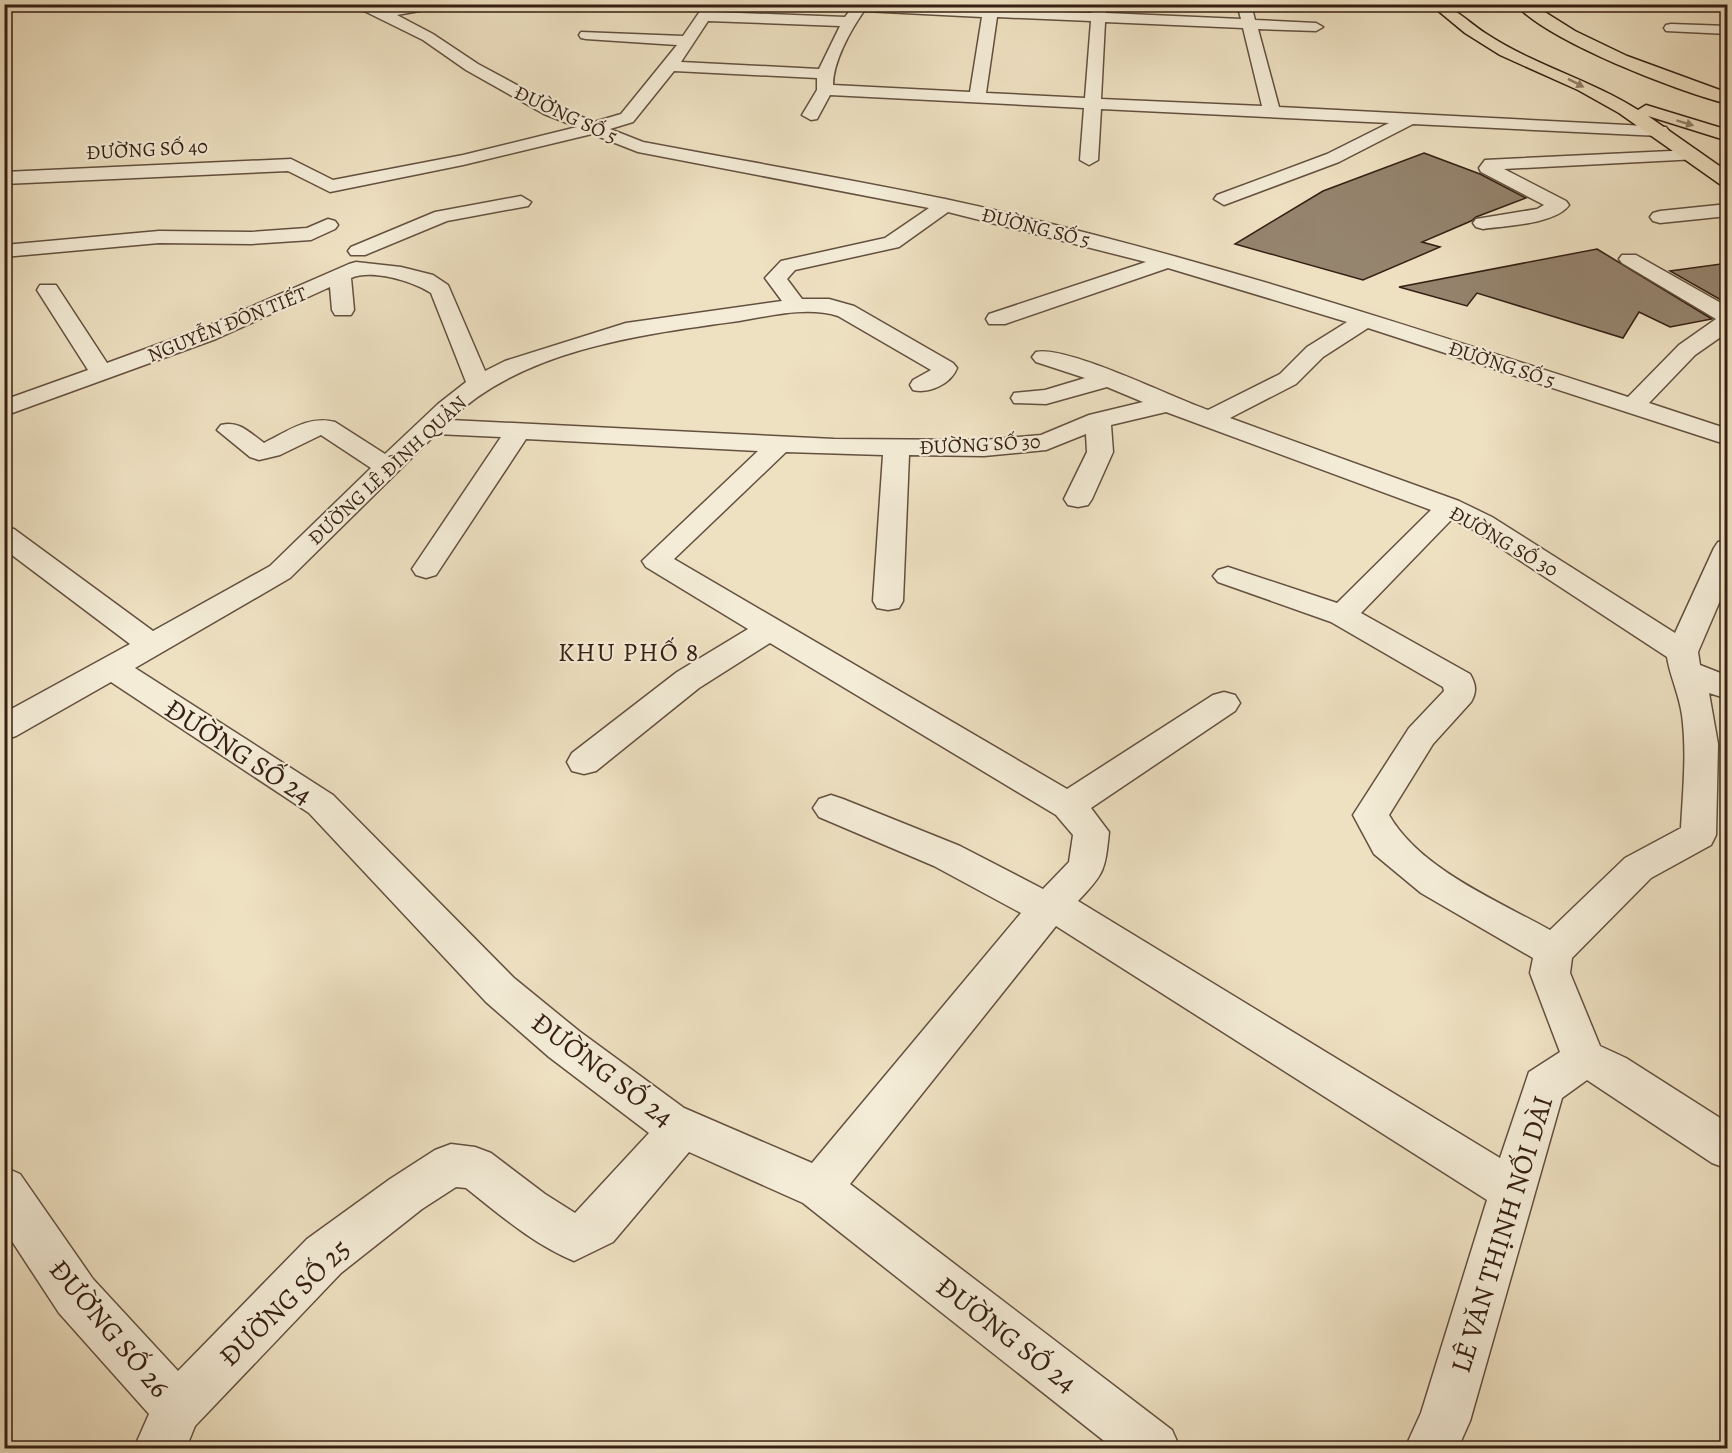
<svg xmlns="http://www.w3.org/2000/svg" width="1732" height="1453" viewBox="0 0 1732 1453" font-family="Alegreya,serif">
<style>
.building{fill:#95846e;stroke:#351f13;stroke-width:1.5}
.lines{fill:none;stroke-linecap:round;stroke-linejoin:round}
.minor-casing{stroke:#63503f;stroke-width:3}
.major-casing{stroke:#351f13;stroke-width:3}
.minor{fill:#f4ecd7;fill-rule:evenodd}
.major{fill:#eee1c2;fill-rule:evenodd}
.oneway{fill:#92806a}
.labels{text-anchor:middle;stroke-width:4.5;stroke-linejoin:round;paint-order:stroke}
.far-street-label{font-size:20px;fill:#351f13;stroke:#f4ecd7}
.neighbourhood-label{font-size:26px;letter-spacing:1.5px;fill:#351f13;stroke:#f4ecd7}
.near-street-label{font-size:28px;fill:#351f13;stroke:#f4ecd7}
</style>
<rect width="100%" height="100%" fill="#eee1c2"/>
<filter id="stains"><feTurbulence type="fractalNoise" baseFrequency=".00333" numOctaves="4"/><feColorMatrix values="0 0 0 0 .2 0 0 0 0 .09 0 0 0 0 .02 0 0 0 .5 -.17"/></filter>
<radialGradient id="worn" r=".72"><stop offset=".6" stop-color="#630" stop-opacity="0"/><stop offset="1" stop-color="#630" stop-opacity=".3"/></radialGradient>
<!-- building -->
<path class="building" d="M1424,153L1480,174L1526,198L1476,217L1471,221L1422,242L1440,247L1363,280L1235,244L1323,191Z
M1597,249L1712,319L1670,327L1639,312L1623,338L1477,293L1467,306L1399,287Z
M1728,263V304L1670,271Z"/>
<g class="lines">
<!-- minor casing -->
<g class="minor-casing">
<path id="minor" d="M350,4H372L384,9L408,4H443L436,8L397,15L433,34L478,64L556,106L594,122L621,114L677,45L586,39L581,38L579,35L581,32L683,36L705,4H719L714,12L845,17L855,4L1091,13L1092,4H1106V13L1241,19L1237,4H1251L1255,20L1316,23L1323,27L1316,31L1258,29L1279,107L1666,127L1669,131L1666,135L1660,136L1413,124L1339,162L1224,205L1214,199L1217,195L1327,154L1389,123L1101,109L1098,160L1089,165L1080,160L1084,108L830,95L817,119L811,120L802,115L817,90V78L674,71L633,122L610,129L643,142C743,161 845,178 945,199C1176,249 1403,324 1628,397L1679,345L1716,319L1622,263L1619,259L1622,255H1636L1728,307V332L1695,355L1649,403L1728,429V445L1368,328L1323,357L1296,384L1230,418L1459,501L1492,517L1675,633L1714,548L1718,542L1728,540V582L1698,652L1700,665L1728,676V699L1709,693L1718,744L1716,835L1711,845L1651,878L1572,958L1570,973L1600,1046L1626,1058L1728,1123V1169L1712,1163L1587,1080L1562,1098L1470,1421L1458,1448H1405L1421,1413L1487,1200L1056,926L850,1184L1172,1430L1180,1448H1113L803,1203L689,1152L613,1242L574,1261C533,1244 500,1215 466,1188L456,1187L422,1209L341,1273L195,1426L186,1448H134L149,1414L59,1313L4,1229V1167L20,1174L93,1279L178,1371L307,1239L390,1179L435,1150L451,1144L475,1147L491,1153L545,1194L575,1213L649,1133L549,1057L486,1002L309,813L111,682L16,736L4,740V713L130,644L4,549V527L14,529L153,631L270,566L371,468L321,435L280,455L259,460L250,457L217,430L221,425C239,420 250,433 264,443C287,432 308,415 335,422L385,454L438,404L466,382L431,293C412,281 372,269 351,278L354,310L351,315H335L332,310L330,287L216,339L4,416V400L88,370L37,290L40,285H56L107,363L200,329L349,264L356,262L401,267L433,275L448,285L485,371L505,361L626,323L782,301L765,278L781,261L885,238L929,208L638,152L592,134L463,165L330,192L288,171L4,184V172L291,159L333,180L463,155L577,127L544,114L466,70L423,40ZM864,11L982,17L970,92L833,85C833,62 850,31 864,11ZM997,17L1091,21L1085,98L986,93ZM708,21L840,26L819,69L681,62ZM1105,22L1243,28L1262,106L1101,99ZM948,212L1146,262L989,314L986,319L989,324H1005L1168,268L1347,322L1307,347L1280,374L1208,410C1173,398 1066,345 1036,352L1032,357L1036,362L1085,378L1045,390L1014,393L1011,398L1014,403L1046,404L1107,387L1143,402L1089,415L1041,435L984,440L834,439L450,420C522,349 644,334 739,321C770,316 807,306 838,316L931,370L913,380L910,385L913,390C929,394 951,384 957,368L953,363L854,306L829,299H802L787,279L795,270L899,247ZM1166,412L1431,510L1337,603L1228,567L1218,570L1213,576L1218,582L1331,622L1443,687L1444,691L1409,728L1353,815L1374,854L1421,893L1533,958L1530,973L1560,1052L1529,1072L1500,1158L1078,901C1105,873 1105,870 1109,832L1091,808L1235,711L1240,703L1235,695L1224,692L1213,695L1067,789L674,559L786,452L883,455L873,601L877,608L888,610L899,608L903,601L909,455L984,456L1046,450L1086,434L1087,452L1064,499L1068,505L1078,507L1088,505L1092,499L1113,452L1111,425ZM436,434L501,437L412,569L416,575L426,578L436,575L526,439L758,451L642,561L646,567L748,629L677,672L572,753L567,762L572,771L584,774L596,771L699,688L770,643L1056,815L1073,835L1069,862L1043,889L960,846L843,799L831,795L819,799L813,808L819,817L934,866L1021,913L812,1163L684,1108L579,1031L514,978L333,795L135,668L290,578ZM1452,519L1472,529L1667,657C1670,676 1679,694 1682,715C1687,752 1683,790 1681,828L1625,858L1550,930C1498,901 1420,869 1389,815L1433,744L1471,702C1477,692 1476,684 1470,674L1361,613Z
M1671,24L1728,26V34L1666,31L1664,28L1666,25Z
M1692,150L1698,151L1701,155L1698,159L1504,169L1566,201L1569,205C1556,224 1505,226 1483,229L1476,227L1473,223L1476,219L1537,209L1544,205L1481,172L1479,168L1485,160Z
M521,196L531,202L528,206L447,221L365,255H351L348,251L351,247L435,212Z
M1728,204V216L1660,223L1653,221L1650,217L1653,213L1660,211Z
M328,219L335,221L338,225L335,229L311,240L251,244L159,243L4,257V245L159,231L251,232L307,228Z"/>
</g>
<!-- major casing -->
<g class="major-casing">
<path id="major" d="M1430,4C1454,4 1466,21 1485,33C1533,65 1589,79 1638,110L1646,105L1728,130V141L1648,116L1728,172V187L1721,185L1619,113L1578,90L1500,55L1465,33Z
M1515,4H1532L1575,31L1627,56L1728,93V104C1677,91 1549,42 1515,4Z"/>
</g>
<!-- minor -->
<use href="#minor" class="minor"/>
<!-- major -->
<use href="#major" class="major"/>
</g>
<!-- one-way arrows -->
<defs><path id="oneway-solid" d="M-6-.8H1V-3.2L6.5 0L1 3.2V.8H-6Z" transform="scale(1.5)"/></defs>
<g class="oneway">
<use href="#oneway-solid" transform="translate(1576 83) rotate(27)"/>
<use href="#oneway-solid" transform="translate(1685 123) rotate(17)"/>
</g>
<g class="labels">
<!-- far-street labels -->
<g class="far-street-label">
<text transform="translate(566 114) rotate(25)" y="7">ĐƯỜNG SỐ 5</text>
<text transform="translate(147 149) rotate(-3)" y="7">ĐƯỜNG SỐ 40</text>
<text transform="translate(1036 227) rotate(14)" y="7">ĐƯỜNG SỐ 5</text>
<text transform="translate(227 324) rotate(-22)" y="7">NGUYỄN ĐÔN TIẾT</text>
<text transform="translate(1502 364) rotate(18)" y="7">ĐƯỜNG SỐ 5</text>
<text transform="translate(980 444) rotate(-3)" y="7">ĐƯỜNG SỐ 30</text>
<text transform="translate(387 470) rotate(-43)" y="7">ĐƯỜNG LÊ ĐÌNH QUẢN</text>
<text transform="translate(1504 541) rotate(30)" y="7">ĐƯỜNG SỐ 30</text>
</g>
<!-- neighbourhood labels -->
<g class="neighbourhood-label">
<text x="629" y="661">KHU PHỐ 8</text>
</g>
<!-- near-street labels -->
<g class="near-street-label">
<text transform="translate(239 751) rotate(33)" y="10">ĐƯỜNG SỐ 24</text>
<text transform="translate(603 1069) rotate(37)" y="10">ĐƯỜNG SỐ 24</text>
<text transform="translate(1501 1234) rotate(-73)" y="10">LÊ VĂN THỊNH NỐI DÀI</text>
<text transform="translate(284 1302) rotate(-44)" y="10">ĐƯỜNG SỐ 25</text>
<text transform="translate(110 1328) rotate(50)" y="10">ĐƯỜNG SỐ 26</text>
<text transform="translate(1007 1334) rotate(38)" y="10">ĐƯỜNG SỐ 24</text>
</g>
</g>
<!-- margin -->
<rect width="1732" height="1453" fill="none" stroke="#eee1c2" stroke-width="24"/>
<rect x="6" y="6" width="1720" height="1441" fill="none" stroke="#351f13" stroke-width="3"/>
<rect x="12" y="12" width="1708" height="1429" fill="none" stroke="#351f13" stroke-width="1.5"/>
<rect width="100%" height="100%" filter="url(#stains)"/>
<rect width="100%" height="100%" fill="url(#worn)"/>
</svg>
